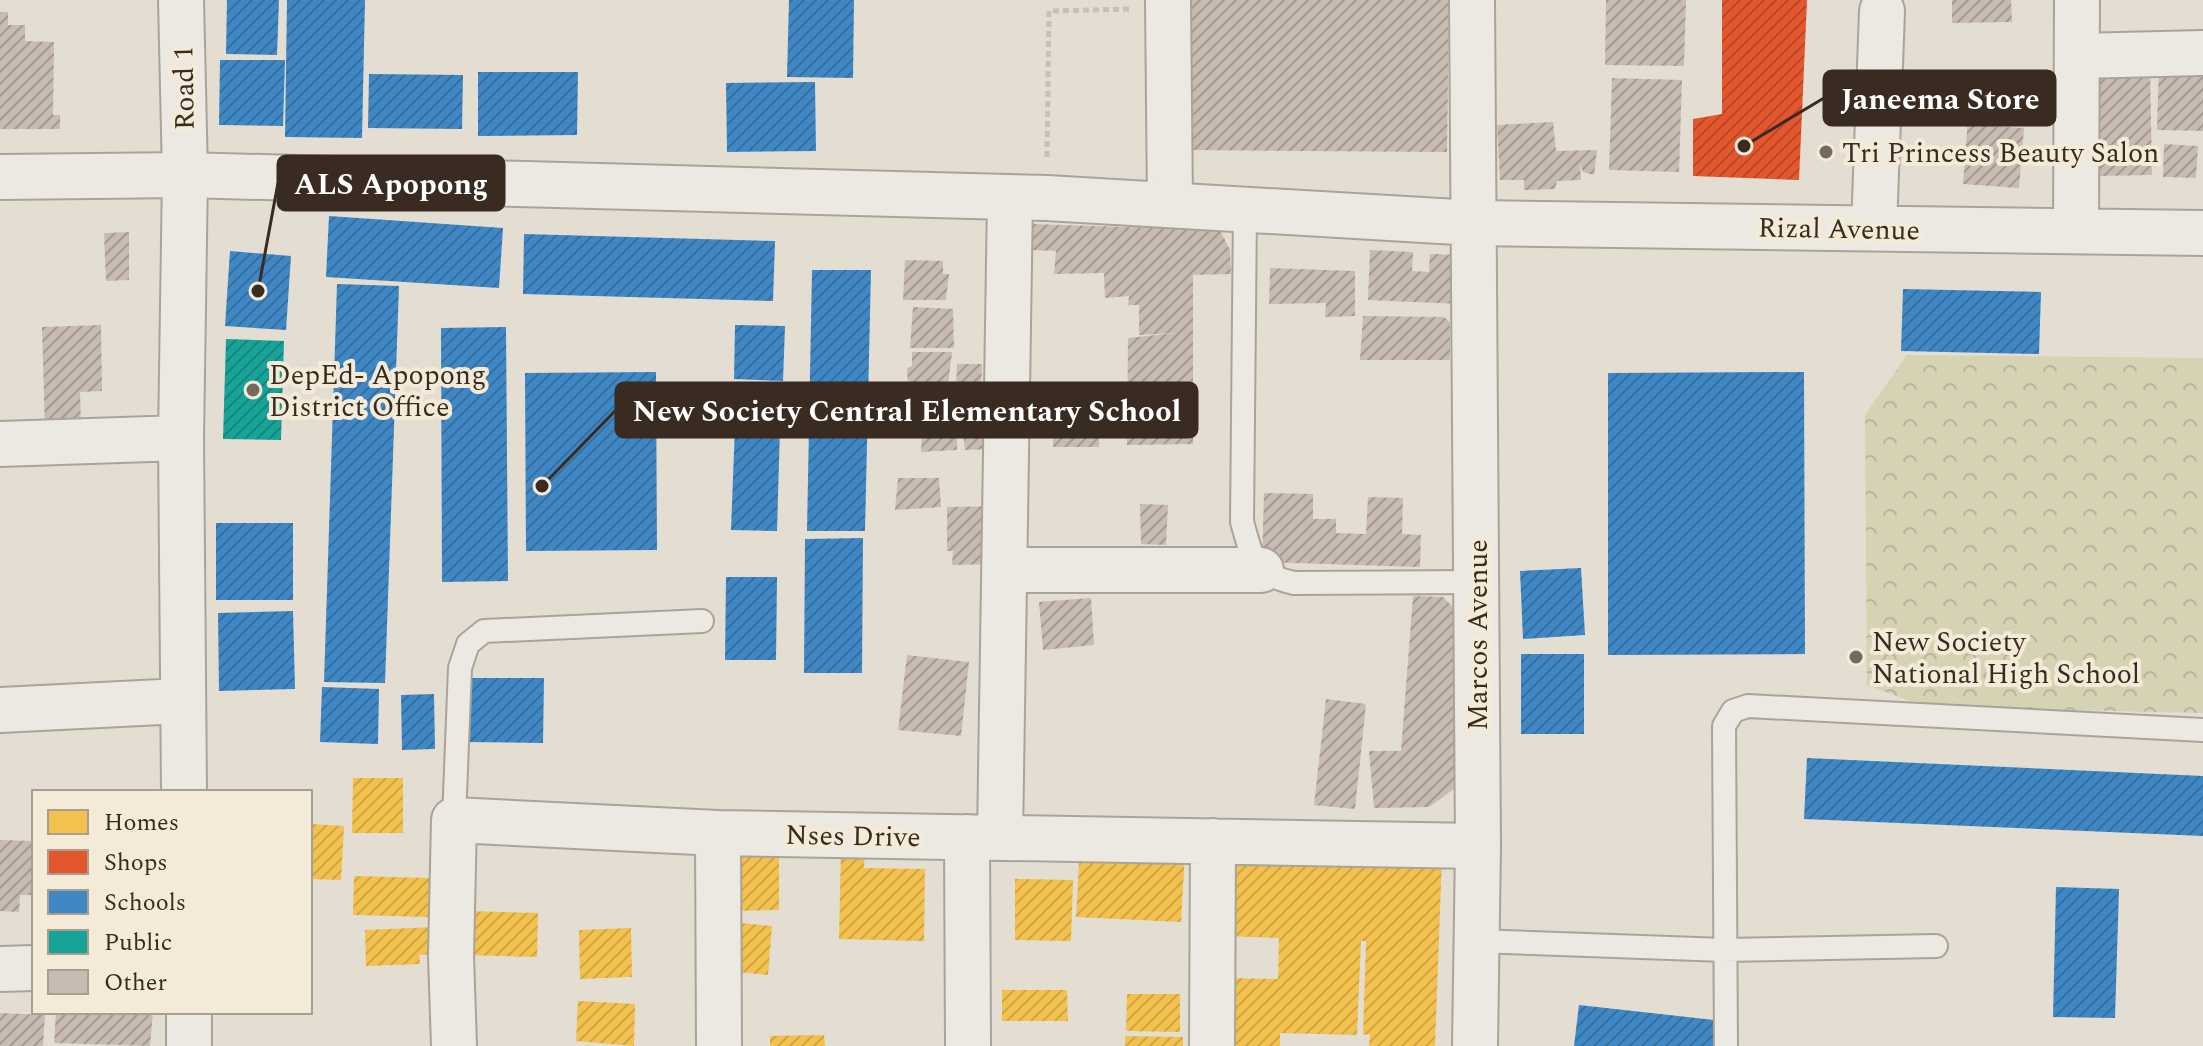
<svg xmlns="http://www.w3.org/2000/svg" width="2203" height="1046" viewBox="0 0 2203 1046" font-family="Spectral,serif">
<style>
.park{fill:url(#park-crowns)}
.homes{fill:url(#homes-hatch)}
.shops{fill:url(#shops-hatch)}
.schools{fill:url(#schools-hatch)}
.public{fill:url(#public-hatch)}
.building{fill:url(#building-hatch)}
.lines{fill:none;stroke-linecap:round;stroke-linejoin:round}
.service-casing{stroke:#aaa399;stroke-width:26}
.minor-casing{stroke:#aaa399;stroke-width:48}
.tertiary-casing{stroke:#aaa399;stroke-width:48}
.path{stroke:#c5c0b9;stroke-width:5;stroke-dasharray:6 4;stroke-linecap:butt}
.service{stroke:#ece9e2;stroke-width:22}
.minor{stroke:#ece9e2;stroke-width:44}
.tertiary{stroke:#ece9e2;stroke-width:44}
.poi-dot{fill:#75695f;stroke:#f4ead8;stroke-width:3}
.labels{text-anchor:middle;stroke-width:8;stroke-linejoin:round;paint-order:stroke}
.street-label{font-size:28px;fill:#392b21;stroke:#f4ead8}
.poi-label{font-size:28px;fill:#392b21;stroke:#f4ead8;text-anchor:start}
.leader{fill:none;stroke:#392b21;stroke-width:3}
.callout-dot{fill:#392b21;stroke:#f4ead8;stroke-width:3}
.callout{fill:#392b21;stroke:#392b21;stroke-width:3}
.callout-label{font-size:30px;text-anchor:middle;font-weight:bold;fill:#fff}
</style>
<defs>
<pattern id="park-crowns" width="20" height="18" patternUnits="userSpaceOnUse" patternTransform="scale(2)"><rect width="20" height="18" fill="#d5d3b4"/><path d="M2 6a3 3 0 1 1 6 0M12 15a3 3 0 1 1 6 0" fill="none" stroke="#b8b59a"/></pattern>
<pattern id="homes-hatch" width="6" height="6" patternUnits="userSpaceOnUse" patternTransform="scale(2)"><rect width="6" height="6" fill="#f2c14e"/><path d="M-1 1l2-2M0 6l6-6M5 7l2-2" fill="none" stroke="#d0a644"/></pattern>
<pattern id="shops-hatch" width="6" height="6" patternUnits="userSpaceOnUse" patternTransform="scale(2)"><rect width="6" height="6" fill="#e4572e"/><path d="M-1 1l2-2M0 6l6-6M5 7l2-2" fill="none" stroke="#ba4827"/></pattern>
<pattern id="schools-hatch" width="6" height="6" patternUnits="userSpaceOnUse" patternTransform="scale(2)"><rect width="6" height="6" fill="#3f88c5"/><path d="M-1 1l2-2M0 6l6-6M5 7l2-2" fill="none" stroke="#366fa0"/></pattern>
<pattern id="public-hatch" width="6" height="6" patternUnits="userSpaceOnUse" patternTransform="scale(2)"><rect width="6" height="6" fill="#17a398"/><path d="M-1 1l2-2M0 6l6-6M5 7l2-2" fill="none" stroke="#16857c"/></pattern>
<pattern id="building-hatch" width="6" height="6" patternUnits="userSpaceOnUse" patternTransform="scale(2)"><rect width="6" height="6" fill="#c8bcb2"/><path d="M-1 1l2-2M0 6l6-6M5 7l2-2" fill="none" stroke="#a39990"/></pattern>
</defs>
<rect width="100%" height="100%" fill="#e4ddd1"/>
<!-- park -->
<path class="park" d="M1907,355L2203,358V713L1926,707L1867,685L1865,415Z"/>
<!-- homes -->
<path class="homes" d="M353,778H403V833H352Z
M310,824L344,826L341,880L310,879Z
M733,845H779V910L733,911Z
M841,847L865,848L864,868L925,869L924,941L839,939Z
M1080,847L1185,851L1181,922L1076,917Z
M1442,858L1435,1046H1369L1370,1034L1363,1035L1366,941H1361L1357,1035L1280,1033V1046H1227L1226,978L1278,979L1279,938L1224,936L1227,864Z
M354,876L430,878L428,917L353,915Z
M1015,879L1073,880L1071,941L1015,940Z
M466,911L538,913L537,957L464,955Z
M731,922L772,926L768,975L726,971Z
M435,927L437,954L419,955L420,964L366,966L365,930Z
M631,928L632,977L580,979L579,930Z
M1002,990H1067L1068,1021H1002Z
M1127,994H1180V1032L1126,1031Z
M578,1001L635,1004L634,1046L576,1041Z
M824,1035L825,1046H770V1036Z
M1125,1036L1183,1037V1046H1125Z"/>
<!-- shops -->
<path class="shops" d="M1722,0H1807L1799,180L1693,176V119L1722,114Z"/>
<!-- schools -->
<path class="schools" d="M227,0H279L277,55L226,54Z
M287,0H365L362,138L285,137Z
M789,0H854L853,78L787,77Z
M220,60H285L283,126L219,125Z
M478,72H578L577,135L478,136Z
M369,74L463,75L462,129L368,128Z
M815,82L816,151L727,152L726,83Z
M329,216L503,228L499,288L326,277Z
M524,234L775,241L773,301L523,294Z
M230,251L291,256L286,330L225,326Z
M812,270H871L865,531H807Z
M337,284L399,286L385,683L324,682Z
M1903,289L2041,292L2039,354L1901,351Z
M735,325L785,326L783,381L734,379Z
M506,327L508,581L442,582L441,328Z
M656,372L657,550L526,551L525,373Z
M1804,372L1805,654L1608,655V373Z
M735,426L780,428L777,531L731,530Z
M216,523H293V600H216Z
M863,538L862,673H804L805,539Z
M1581,568L1585,635L1523,639L1520,571Z
M726,577H777L776,660H725Z
M293,611L295,689L219,691L218,613Z
M1521,654H1584V734H1521Z
M466,678H544L543,743L465,742Z
M322,687L379,689L378,744L320,742Z
M434,694L435,749L402,750L401,695Z
M1807,758L2203,776V836L1804,819Z
M2056,887L2119,889L2115,1018L2053,1017Z
M1579,1005L1723,1021L1721,1046H1574Z"/>
<!-- public -->
<path class="public" d="M226,339L284,341L281,440L223,439Z"/>
<!-- building -->
<path class="building" d="M1189,0H1449L1447,152L1186,150Z
M1606,0H1686L1684,66L1605,65Z
M1952,0H2011L2012,22L1952,23Z
M0,12H8V25H25V41L54,42L53,115H60V129H0Z
M2159,62L2203,63V131L2157,130Z
M2150,66L2152,175L2099,176V67Z
M1612,78L1682,80L1679,172L1609,170Z
M1968,117L1990,118V126L2024,128L2019,188L1963,184Z
M1553,122L1556,151L1597,150L1594,175L1583,172L1580,164L1581,180L1557,181L1555,189L1524,190V180H1500L1497,125Z
M2164,144L2198,146L2196,178L2163,177Z
M1031,224L1220,230L1230,250L1231,274L1193,275V444L1127,445L1128,338L1174,333L1139,335V305H1128L1129,296L1105,298L1104,273L1054,274L1056,251L1030,250Z
M129,232V280L106,281L104,233Z
M1370,250L1413,252L1412,271L1429,272L1430,254L1463,255L1460,304L1368,300Z
M905,260L943,261V274H949L946,300H903Z
M1270,268L1355,271V316L1325,317L1326,303L1269,304Z
M913,307L953,309L954,348H910Z
M1363,316L1444,317L1450,322V360H1360Z
M101,325L102,391L80,392L81,427L45,429L42,327Z
M912,352H952L948,385H908L907,368L912,366Z
M957,364H982L981,392L956,393Z
M1088,384H1109V418H1099V447H1053L1054,399L1088,400Z
M946,387L945,412H957V450L921,452L922,428L904,427L905,389Z
M958,397L991,398L992,449L965,450Z
M898,478H939L941,507L895,510Z
M1264,493L1313,494V519H1336V533L1366,534L1368,497L1403,498L1402,534L1421,535L1420,567L1262,562Z
M1140,504L1168,505L1166,545L1141,544Z
M1002,506L998,564L952,565L953,551H947V507Z
M1413,596L1443,597L1460,614L1458,786L1429,807L1374,808L1369,751H1401Z
M1091,598L1094,645L1043,650L1039,602Z
M907,655L969,662L961,736L898,730Z
M1326,699L1366,704L1355,809L1314,805Z
M0,840L34,841V895H20L19,912L0,911Z
M56,1012H153L150,1046L54,1043Z
M0,1013L45,1015L43,1046H0Z"/>
<g class="lines">
<!-- service casing -->
<g class="service-casing">
<path id="service" d="M1245,209L1242,522C1253,559 1253,574 1294,583L1476,582
M454,820L460,668L468,644L484,631L702,621
M1476,941L1725,950L1936,946
M1726,1046L1724,726L1733,711L1748,706L2203,730"/>
</g>
<!-- minor casing -->
<g class="minor-casing">
<path id="minor" d="M181,0L185,175L181,438L184,792
M1168,0L1170,204
M2077,56L2203,53
M1474,223L2203,233
M1874,228L1882,11
M2076,231L2077,0
M0,444L181,438
M1005,570H1261
M0,710L181,701
M718,833L719,1046
M967,837L968,1046
M1000,838L1010,199
M0,969L34,968
M189,1046V1012
M454,1046L451,956L454,820L718,833L1478,846
M1212,1046L1213,841"/>
</g>
<!-- tertiary casing -->
<g class="tertiary-casing">
<path id="tertiary" d="M1472,0L1478,846L1475,1046
M0,177L185,175L1047,198L1474,223"/>
</g>
<!-- path -->
<path class="path" d="M1047,157L1049,11L1129,9"/>
<!-- service -->
<use href="#service" class="service"/>
<!-- minor -->
<use href="#minor" class="minor"/>
<!-- tertiary -->
<use href="#tertiary" class="tertiary"/>
</g>
<!-- markers -->
<g class="poi-dot">
<circle cx="1826" cy="152" r="8"/>
<circle cx="253" cy="390" r="8"/>
<circle cx="1856" cy="657" r="8"/>
</g>
<g class="labels">
<!-- street labels -->
<g class="street-label">
<text transform="translate(183 88) rotate(-91)" y="10">Road 1</text>
<text transform="translate(1839 228) rotate(1)" y="10">Rizal Avenue</text>
<text transform="translate(1477 635) rotate(-90)" y="10">Marcos Avenue</text>
<text transform="translate(853 835) rotate(1)" y="10">Nses Drive</text>
</g>
<!-- poi labels -->
<g class="poi-label">
<text x="1842" y="162">Tri Princess Beauty Salon</text>
<text x="269" y="384">DepEd- Apopong<tspan x="269" dy="32">District Office</tspan></text>
<text x="1872" y="651">New Society<tspan x="1872" dy="32">National High School</tspan></text>
</g>
</g>
<!-- callouts -->
<path class="leader" d="M1744 146L1824 98M258 291L278 183M542 486L616 410"/>
<g class="callout-dot">
<circle cx="1744" cy="146" r="8"/>
<circle cx="258" cy="291" r="8"/>
<circle cx="542" cy="486" r="8"/>
</g>
<g class="callout">
<rect x="1824" y="71" width="231" height="54" rx="8"/>
<rect x="278" y="156" width="226" height="54" rx="8"/>
<rect x="616" y="383" width="581" height="54" rx="8"/>
</g>
<g class="callout-label">
<text x="1940" y="109">Janeema Store</text>
<text x="391" y="194">ALS Apopong</text>
<text x="907" y="421">New Society Central Elementary School</text>
</g>
<!-- legend -->
<rect x="32" y="790" width="280" height="224" fill="#f4ead8" stroke="#a99e8f" stroke-width="2"/>
<rect x="48" y="810" width="40" height="24" fill="#f2c14e" stroke="#a99e8f" stroke-width="2"/>
<text x="104" y="830" font-size="24" fill="#392b21">Homes</text>
<rect x="48" y="850" width="40" height="24" fill="#e4572e" stroke="#a99e8f" stroke-width="2"/>
<text x="104" y="870" font-size="24" fill="#392b21">Shops</text>
<rect x="48" y="890" width="40" height="24" fill="#3f88c5" stroke="#a99e8f" stroke-width="2"/>
<text x="104" y="910" font-size="24" fill="#392b21">Schools</text>
<rect x="48" y="930" width="40" height="24" fill="#17a398" stroke="#a99e8f" stroke-width="2"/>
<text x="104" y="950" font-size="24" fill="#392b21">Public</text>
<rect x="48" y="970" width="40" height="24" fill="#c8bcb2" stroke="#a99e8f" stroke-width="2"/>
<text x="104" y="990" font-size="24" fill="#392b21">Other</text>
</svg>
